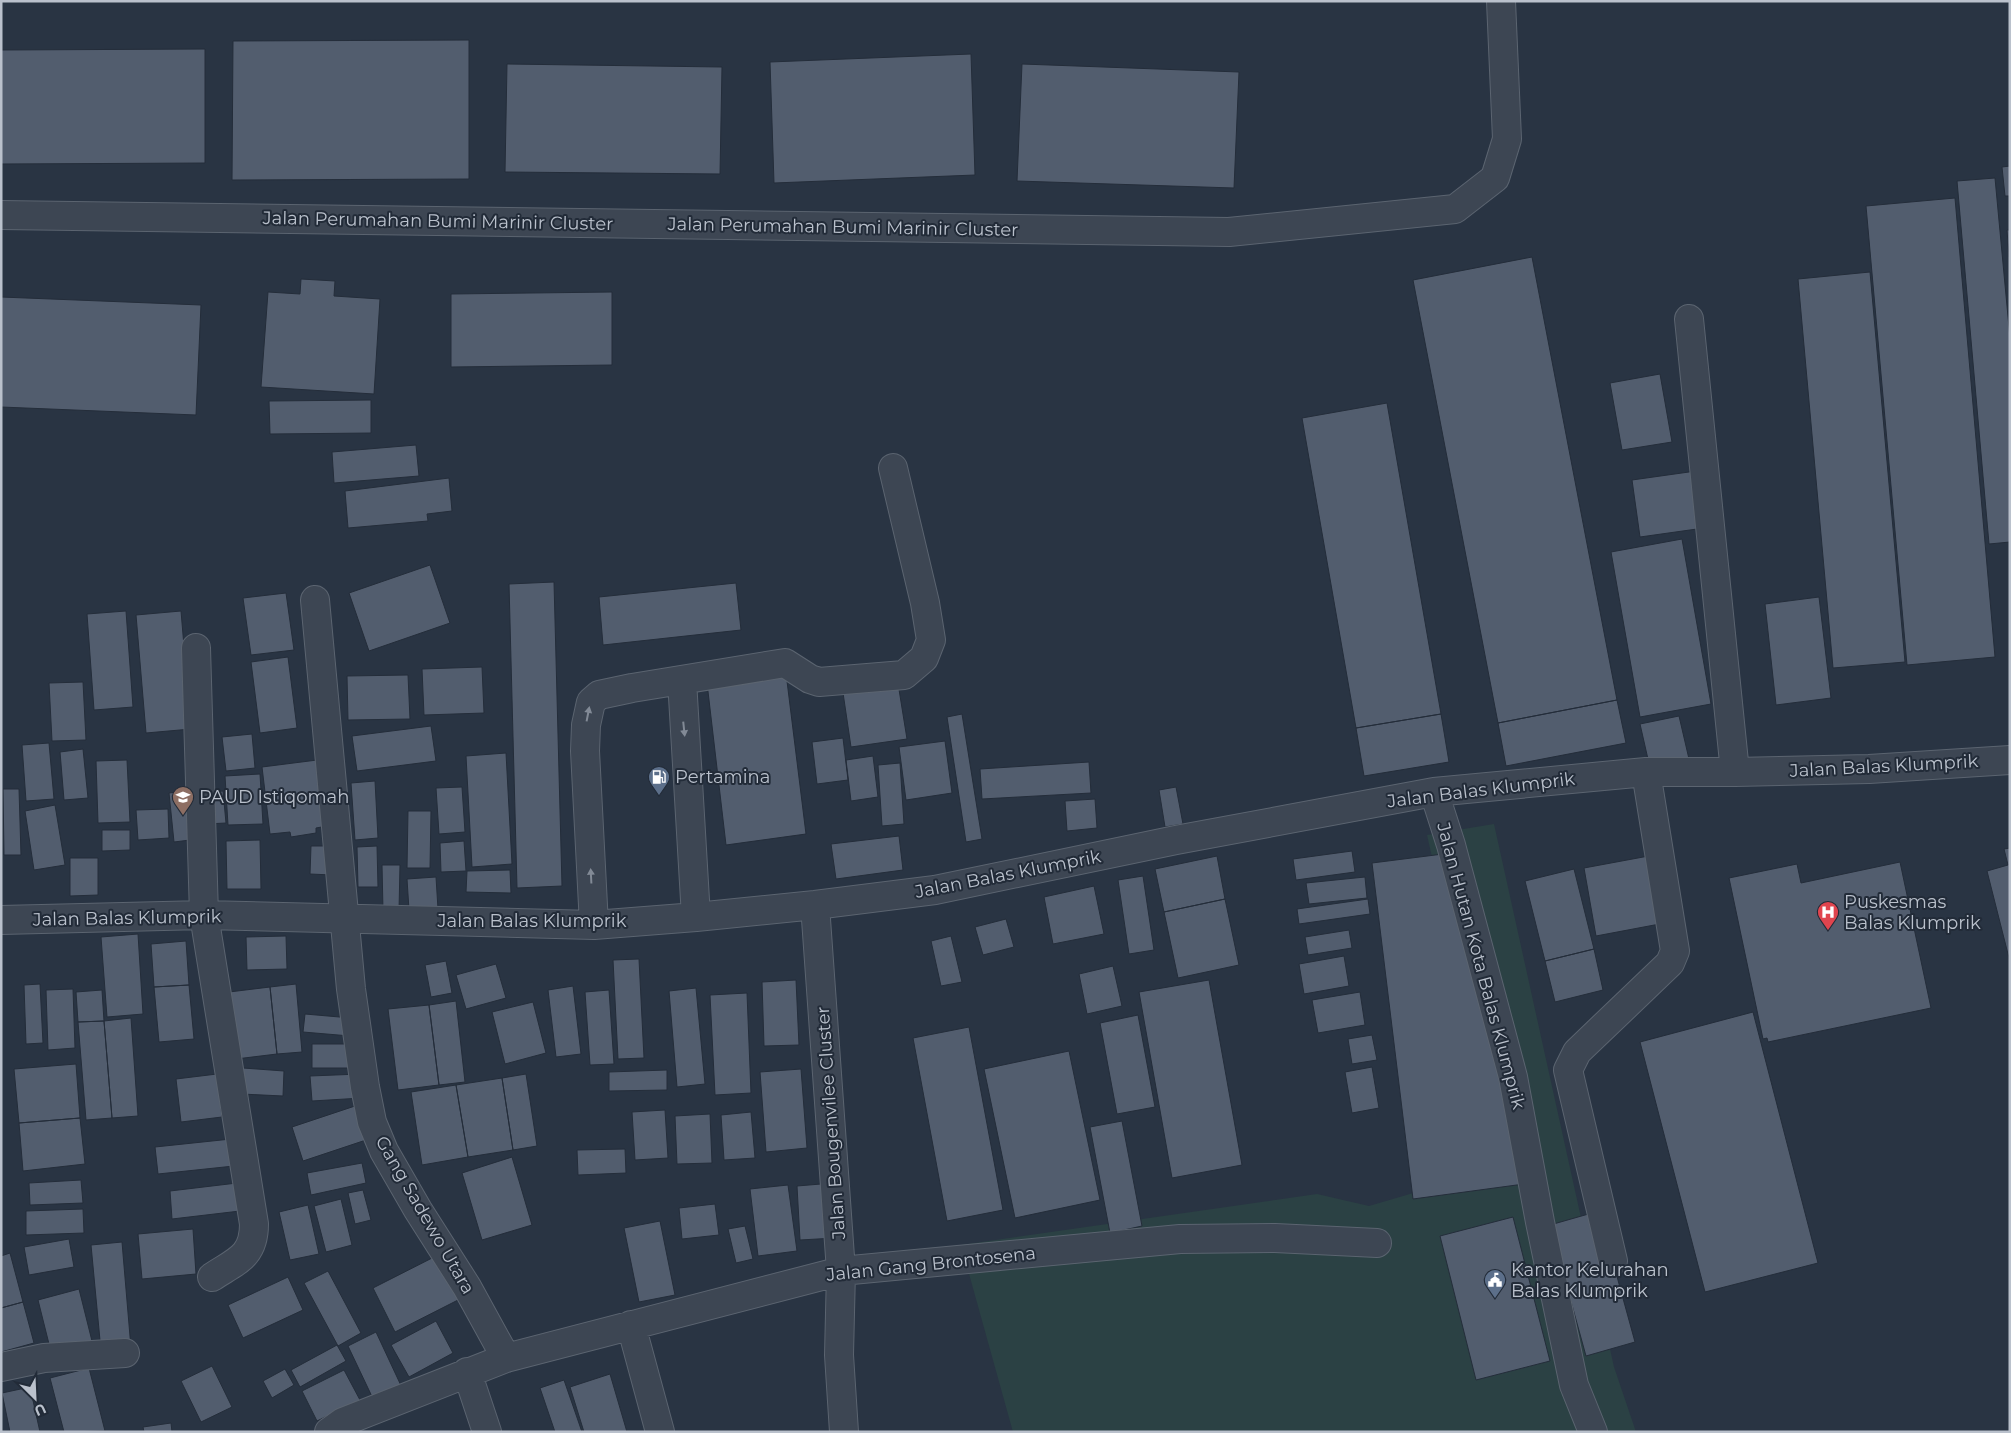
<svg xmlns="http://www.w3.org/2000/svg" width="2011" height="1433" viewBox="0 0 2011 1433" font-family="Montserrat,sans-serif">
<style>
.green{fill:#2b4144}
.building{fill:#525d6e;stroke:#242d3a}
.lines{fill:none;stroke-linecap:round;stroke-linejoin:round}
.minor-casing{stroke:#5b6470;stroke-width:30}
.minor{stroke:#3d4653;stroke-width:28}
.oneway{fill:#828a96}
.labels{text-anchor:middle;stroke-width:4;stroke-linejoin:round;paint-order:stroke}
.street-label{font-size:18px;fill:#bac1cc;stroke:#222b38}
.poi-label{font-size:18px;fill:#bac1cc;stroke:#222b38;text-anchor:start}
</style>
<rect width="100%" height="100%" fill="#293443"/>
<!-- green -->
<path class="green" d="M1494,824L1614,1367L1636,1432H1013L961,1245L1317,1194L1369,1206L1502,1167L1427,835Z"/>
<!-- building -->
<path class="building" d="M469,40V179L232,180L233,41Z
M205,49V163L1,164V50Z
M971,54L975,175L774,183L770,62Z
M507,64L722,67L720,174L505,172Z
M1022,64L1239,72L1234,188L1017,181Z
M2010,166V196H2005L2002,167Z
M1995,178L2010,338V542L1989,544L1957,181Z
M1955,198L1995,657L1907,665L1866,206Z
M2007,230H2010L2009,257Z
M1532,257L1617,700L1498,723L1413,280Z
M1870,272L1905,662L1833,668L1798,279Z
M301,279L335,281L334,296L380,299L374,394L261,387L268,292L300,294Z
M612,292V365L451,367V294Z
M1,297L201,305L196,415L1,407Z
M1660,374L1672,442L1622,450L1610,383Z
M371,400V433L270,434L269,401Z
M1387,403L1441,714L1356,728L1302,418Z
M416,445L419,476L334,483L332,452Z
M1696,471L1704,528L1640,537L1632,480Z
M449,478L452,511L427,514L428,521L348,528L345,491Z
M1682,539L1711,704L1640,717L1611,552Z
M430,565L450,623L369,651L349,593Z
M554,582L562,886L517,888L509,584Z
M736,583L741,630L603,645L599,597Z
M286,593L294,650L251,655L243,598Z
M1819,597L1831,698L1776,705L1765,604Z
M126,611L133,707L94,710L87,614Z
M181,611L191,729L146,733L136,615Z
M288,657L297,728L260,733L251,662Z
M482,667L484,713L424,715L422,669Z
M786,673L806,834L726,845L707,683Z
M408,675L410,719L348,720L347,676Z
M897,677L907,739L851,747L842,686Z
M83,682L86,740L52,741L49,683Z
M1617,700L1626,743L1506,766L1498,723Z
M962,714L982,839L966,842L947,717Z
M1441,714L1449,762L1364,776L1356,728Z
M1679,716L1689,759L1650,768L1640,724Z
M431,726L436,761L357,771L352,736Z
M252,734L255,768L226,771L222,737Z
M843,738L848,780L817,784L812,742Z
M945,741L952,793L906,800L899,747Z
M49,743L54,799L26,801L22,745Z
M83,749L88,798L64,800L60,752Z
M506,753L512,864L472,867L466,756Z
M873,756L878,797L851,801L846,760Z
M325,759L333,825L316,828V833L291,837L290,832L270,834L262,767Z
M127,760L130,822L98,823L96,761Z
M1089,762L1091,793L982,799L980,769Z
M900,763L904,824L882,826L878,765Z
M260,774L263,824L228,825L225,776Z
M375,781L378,838L355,840L351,783Z
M462,787L465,832L439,834L436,788Z
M1176,787L1183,824L1165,827L1159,790Z
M3,789H19L21,855H4Z
M193,790L198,839L174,842L169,793Z
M223,791L226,823L206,824L203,793Z
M1095,799L1097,828L1067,831L1065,801Z
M55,805L65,865L34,870L25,811Z
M168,809L169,838L138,840L136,810Z
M408,811H431L430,868H407Z
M102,830H130V850L102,851Z
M899,836L903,870L836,879L831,844Z
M260,840L261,889H227L226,841Z
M464,841L466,871L441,872L440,843Z
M311,846H332V875L310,874Z
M377,846L378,887H358L357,847Z
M2010,848V962L1987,871L2008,865L2004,849Z
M1352,851L1355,872L1296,880L1293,859Z
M1451,853L1524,1184L1413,1199L1372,863Z
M1654,855L1665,923L1596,936L1584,868Z
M1217,856L1225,899L1164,912L1155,869Z
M70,858H98V895L70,896Z
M1900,862L1931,1008L1768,1042L1767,1038L1763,1039L1729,878L1797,864L1801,883Z
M382,865H400L399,911H383Z
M1574,869L1594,949L1545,961L1525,881Z
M510,870L511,893L466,892L467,871Z
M1143,876L1154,950L1129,954L1118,880Z
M436,877L438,909L409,910L407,879Z
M1365,877L1367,898L1309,904L1306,883Z
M1094,886L1104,934L1053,944L1044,897Z
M1225,899L1239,965L1178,978L1164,912Z
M1368,899L1370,914L1299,924L1297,909Z
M1006,919L1014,947L983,955L975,927Z
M1349,930L1352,948L1308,955L1305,937Z
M138,934L143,1014L107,1017L101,937Z
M286,936L287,969L247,970L246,937Z
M951,936L962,982L941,986L931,941Z
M186,941L189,985L154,987L151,944Z
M1594,949L1603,990L1555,1002L1545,961Z
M1344,956L1349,986L1304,994L1299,964Z
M639,959L644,1058L618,1059L613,960Z
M446,961L452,993L431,997L425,965Z
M496,964L506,998L466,1009L456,975Z
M1113,966L1122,1006L1087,1014L1079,974Z
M796,980L799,1045L764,1046L762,982Z
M1209,980L1242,1165L1172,1178L1139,992Z
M40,984L43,1043L26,1044L24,985Z
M296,984L302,1052L277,1054L270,987Z
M189,985L194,1039L159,1042L154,987Z
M573,986L581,1054L556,1057L548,990Z
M270,987L277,1054L236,1059L229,992Z
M696,988L705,1084L677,1087L669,991Z
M73,989L75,1048L48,1050L46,990Z
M102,990L104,1021L78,1022L76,992Z
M609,990L614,1064L590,1065L585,992Z
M1360,992L1365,1025L1318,1033L1312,1000Z
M747,993L751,1093L715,1095L710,995Z
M456,1001L465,1082L439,1085L429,1005Z
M533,1002L546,1053L505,1064L492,1012Z
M429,1005L439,1085L398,1090L388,1009Z
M1753,1012L1818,1263L1705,1292L1640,1042Z
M305,1014L351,1018L350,1036L303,1032Z
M1138,1015L1155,1107L1117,1114L1100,1023Z
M131,1018L138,1116L112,1118L104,1021Z
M104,1021L112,1118L86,1120L78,1022Z
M969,1027L1003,1210L947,1221L913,1038Z
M1372,1035L1377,1060L1352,1064L1348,1039Z
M312,1044H355V1068H312Z
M1069,1051L1100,1200L1015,1218L984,1069Z
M76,1064L80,1118L19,1123L14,1069Z
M1372,1067L1379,1108L1352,1113L1345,1072Z
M243,1068L284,1071L283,1096L241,1094Z
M801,1069L807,1148L766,1152L760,1072Z
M667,1070V1090L609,1091V1072Z
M217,1074L222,1117L181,1122L176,1079Z
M360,1074L362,1098L312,1101L310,1076Z
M526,1074L537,1146L513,1150L502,1078Z
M502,1078L513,1150L468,1157L456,1085Z
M456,1085L468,1157L422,1165L411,1092Z
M355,1106L366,1140L303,1161L292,1127Z
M665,1110L668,1158L635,1160L632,1112Z
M751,1112L755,1158L724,1160L721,1115Z
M710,1114L712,1163L677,1164L675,1116Z
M80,1118L85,1164L23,1171L19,1123Z
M1122,1121L1142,1226L1110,1233L1090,1127Z
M231,1139L234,1166L158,1174L155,1147Z
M625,1149L626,1173L578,1175L577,1150Z
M512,1157L532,1225L482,1240L462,1173Z
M362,1163L366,1183L311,1195L307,1173Z
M81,1180L83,1203L30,1205L29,1183Z
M237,1183L240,1211L172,1219L170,1191Z
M833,1183L835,1238L800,1240L797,1186Z
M788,1185L797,1251L758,1256L750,1189Z
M363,1190L371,1220L355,1224L348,1193Z
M341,1199L352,1245L326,1252L314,1206Z
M715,1204L719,1235L682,1239L679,1208Z
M308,1205L319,1254L290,1260L279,1212Z
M83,1209L84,1233L26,1235V1211Z
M1599,1211L1635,1342L1586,1356L1550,1225Z
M1513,1217L1550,1361L1476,1380L1440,1236Z
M660,1221L675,1295L639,1302L624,1228Z
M745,1226L753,1259L736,1263L728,1229Z
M193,1229L196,1274L142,1279L138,1234Z
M69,1239L74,1267L29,1275L24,1247Z
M122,1242L131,1348L101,1351L91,1245Z
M10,1253L23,1302L1,1308V1256Z
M438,1255L460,1299L395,1332L373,1288Z
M328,1271L361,1333L338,1346L304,1283Z
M288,1277L303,1310L243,1338L228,1305Z
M79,1289L92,1341L51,1352L38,1300Z
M23,1302L34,1343L1,1352V1308Z
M436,1321L453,1353L409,1377L391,1345Z
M376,1332L404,1392L376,1405L348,1346Z
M337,1345L346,1361L300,1387L291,1370Z
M212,1366L232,1407L201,1422L181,1381Z
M89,1368L105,1431L64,1432L50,1378Z
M285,1369L294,1385L272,1398L263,1381Z
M344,1370L360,1400L317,1421L302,1391Z
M610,1374L627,1432H584L570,1387Z
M564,1380L582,1432H555L540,1388Z
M30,1387L40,1432H10L2,1393Z
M171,1423L172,1432H144L143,1427Z"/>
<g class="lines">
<!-- minor casing -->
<g class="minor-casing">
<path id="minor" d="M1,215L1229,232L1455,209L1495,178L1507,139L1501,1
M1689,319L1735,772
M315,600L351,989L365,1087L372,1122L384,1151L418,1210L467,1287L506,1358
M196,648L204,915L254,1224C254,1257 236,1261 212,1277
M682,680L696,917
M1434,792L1451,845L1513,1077L1540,1222L1574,1385L1593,1432
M815,905L841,1271L839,1355L844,1432
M1,920L204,915L594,925L696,917L815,905L935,890L1176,840L1434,792L1646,772H1735L1869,769L2010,760
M594,925L585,751L586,725L591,702L599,695L632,688L785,663L810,679L819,682L904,675L924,658L931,640L925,603L893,468
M1613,1261L1568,1070L1577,1052L1670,963L1675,951L1646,772
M631,1325L660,1432
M1,1367L44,1358L125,1353
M467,1372L487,1432
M329,1432L343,1422L506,1358L841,1271L1180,1239L1275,1238L1377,1243"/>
</g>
<!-- minor -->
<use href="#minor" class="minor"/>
</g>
<!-- one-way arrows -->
<defs><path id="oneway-solid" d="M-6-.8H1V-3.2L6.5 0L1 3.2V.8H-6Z" transform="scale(1.25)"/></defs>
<g class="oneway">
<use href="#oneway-solid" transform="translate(588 714) rotate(-79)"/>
<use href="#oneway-solid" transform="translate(684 729) rotate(84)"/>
<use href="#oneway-solid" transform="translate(591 876) rotate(-93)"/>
</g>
<!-- icons -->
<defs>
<g id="fuel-pin" transform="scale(1.125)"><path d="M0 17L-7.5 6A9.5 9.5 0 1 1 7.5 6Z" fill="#5c6f8a" stroke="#222b38"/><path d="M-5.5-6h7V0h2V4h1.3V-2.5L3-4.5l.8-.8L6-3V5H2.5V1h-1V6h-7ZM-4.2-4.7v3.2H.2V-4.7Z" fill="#fff"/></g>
<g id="school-pin" transform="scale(1.125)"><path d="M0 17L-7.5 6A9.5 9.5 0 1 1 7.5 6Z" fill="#8d6e63" stroke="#222b38"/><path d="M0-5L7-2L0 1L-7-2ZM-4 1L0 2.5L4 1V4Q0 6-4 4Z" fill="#fff"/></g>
<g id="hospital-pin" transform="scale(1.125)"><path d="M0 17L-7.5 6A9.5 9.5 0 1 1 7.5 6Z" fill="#e0444e" stroke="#222b38"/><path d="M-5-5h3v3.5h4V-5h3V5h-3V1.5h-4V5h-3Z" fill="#fff"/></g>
<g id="civic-pin" transform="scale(1.125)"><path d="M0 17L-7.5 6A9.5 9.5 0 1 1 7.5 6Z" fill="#5c6f8a" stroke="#222b38"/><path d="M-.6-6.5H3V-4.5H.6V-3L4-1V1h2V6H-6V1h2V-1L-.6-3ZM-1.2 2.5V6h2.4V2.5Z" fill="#fff"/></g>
</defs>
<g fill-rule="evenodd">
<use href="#fuel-pin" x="659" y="777"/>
<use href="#school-pin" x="183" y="797"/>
<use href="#hospital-pin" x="1828" y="912"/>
<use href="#civic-pin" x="1495" y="1280"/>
</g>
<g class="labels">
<!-- street labels -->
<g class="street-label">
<text transform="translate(438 221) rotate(1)" y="6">Jalan Perumahan Bumi Marinir Cluster</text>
<text transform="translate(843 227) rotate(1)" y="6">Jalan Perumahan Bumi Marinir Cluster</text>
<text transform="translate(1884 766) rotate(-3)" y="6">Jalan Balas Klumprik</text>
<text transform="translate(1481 790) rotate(-7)" y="6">Jalan Balas Klumprik</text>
<text transform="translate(1008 874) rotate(-11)" y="6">Jalan Balas Klumprik</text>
<text transform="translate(127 918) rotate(-1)" y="6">Jalan Balas Klumprik</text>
<text x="532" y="927">Jalan Balas Klumprik</text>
<text transform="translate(1481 966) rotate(75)" y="6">Jalan Hutan Kota Balas Klumprik</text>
<text transform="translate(831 1123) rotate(-94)" y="6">Jalan Bougenvilee Cluster</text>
<text transform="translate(425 1215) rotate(60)" y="6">Gang Sadewo Utara</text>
<text transform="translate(931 1264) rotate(-6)" y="6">Jalan Gang Brontosena</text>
</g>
<!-- poi labels -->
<g class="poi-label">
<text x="675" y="783">Pertamina</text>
<text x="199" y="803">PAUD Istiqomah</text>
<text x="1844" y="908">Puskesmas<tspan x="1844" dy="21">Balas Klumprik</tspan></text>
<text x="1511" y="1276">Kantor Kelurahan<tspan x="1511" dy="21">Balas Klumprik</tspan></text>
</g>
</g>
<!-- border -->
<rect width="2011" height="1433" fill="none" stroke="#bac1cc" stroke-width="5"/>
<!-- north arrow -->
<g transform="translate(35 1398) rotate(156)" stroke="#222b38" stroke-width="4" paint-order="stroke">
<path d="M0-4L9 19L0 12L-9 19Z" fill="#bac1cc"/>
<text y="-8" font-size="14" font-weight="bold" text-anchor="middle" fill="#bac1cc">U</text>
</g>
</svg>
